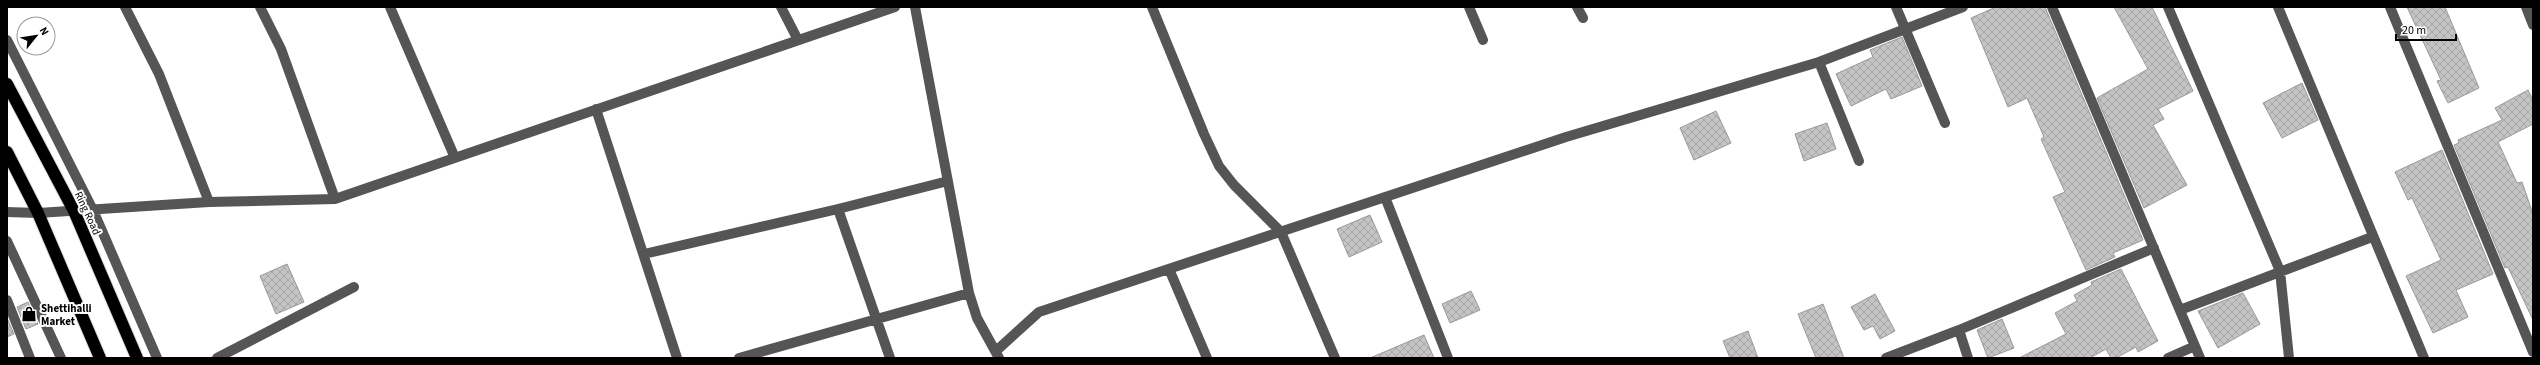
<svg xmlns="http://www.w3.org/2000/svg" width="2540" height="365" viewBox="0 0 2540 365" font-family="'Source Sans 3',sans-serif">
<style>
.building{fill:url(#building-cross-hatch);stroke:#999}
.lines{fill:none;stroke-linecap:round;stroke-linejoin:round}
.highway-casing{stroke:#dbdbdb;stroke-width:14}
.minor{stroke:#555;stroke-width:10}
.highway{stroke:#000;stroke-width:12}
.labels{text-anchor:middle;stroke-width:4;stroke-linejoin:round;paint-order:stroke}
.street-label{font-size:11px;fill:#000;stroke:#fff}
.poi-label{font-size:11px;font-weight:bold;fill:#000;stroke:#fff;text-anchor:start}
</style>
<defs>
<pattern id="building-cross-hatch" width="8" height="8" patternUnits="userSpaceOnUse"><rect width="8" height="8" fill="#c4c4c4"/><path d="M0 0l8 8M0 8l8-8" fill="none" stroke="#a7a7a7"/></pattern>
</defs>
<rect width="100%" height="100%" fill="#fff"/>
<!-- building -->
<path class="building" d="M1996,7H2045L2143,240L2113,253L2115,257L2086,270L2053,197L2065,192L2041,139L2044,137L2027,98L2008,107L1971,18Z
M2114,7H2152L2193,91L2158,109L2164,119L2153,125L2187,185L2144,208L2097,98L2148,69Z
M2407,7H2445L2479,88L2448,103L2437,81L2441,80Z
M1902,37L1922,86L1891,99L1886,89L1851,106L1836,74L1873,57L1870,50Z
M2302,83L2318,120L2282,138L2263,103Z
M2528,90L2533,100V124L2498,142L2517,183L2522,182L2533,214V320L2508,267L2505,268L2454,145L2459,143L2458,140L2502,120L2495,108Z
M1716,111L1731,143L1694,160L1680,128Z
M1827,123L1836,149L1804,161L1795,134Z
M2442,150L2493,274L2456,290L2468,317L2433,333L2406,276L2441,260L2412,198L2408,200L2395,172Z
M1370,215L1382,242L1349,257L1337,229Z
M287,264L304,302L276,314L260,276Z
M2121,269L2158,341L2138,352L2136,347L2116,358H2111L2106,349L2090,358H2019L2066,334L2055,313L2077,301L2074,295L2092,285L2091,282Z
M1471,291L1480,310L1450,323L1442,304Z
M2243,293L2260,324L2218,348L2198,311Z
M1875,294L1895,331L1880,339L1873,326L1864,330L1851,307Z
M28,302L38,324L26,329L17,307Z
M1823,304L1844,358H1816L1798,314Z
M7,318L14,334L7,337Z
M2002,319L2014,348L1988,358L1977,330Z
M1748,331L1758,358H1730L1723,341Z
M1424,335L1434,358H1370Z"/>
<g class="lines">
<!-- highway casing -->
<g class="highway-casing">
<path id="highway" d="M7,84L74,211L137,358
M7,152L38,213L100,358"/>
</g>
<!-- minor -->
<path class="minor" d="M125,7L159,74L209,202
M260,7L281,49L335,199
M390,7L455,158
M781,7L798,40
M915,7L969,293L977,318L999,358
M1152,7L1204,134L1219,166L1234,185L1281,232L1335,358
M1469,7L1483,40
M1577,7L1583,18
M1896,7L1945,123
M2052,7L2200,358
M2168,7L2280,271L2289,358
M2278,7L2424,358
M2390,7L2533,352
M2526,7L2533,25
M7,40L93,210L157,358
M1819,62L1859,161
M596,109L677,358
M1385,197L1448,358
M838,209L890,358
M7,212L38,213L209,202L335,199L895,7
M7,241L61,358
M644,254L838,209L948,181
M1169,269L1207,358
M7,300L30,358
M2180,310L2372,237
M1959,330L1968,358
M996,351L1039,312L1566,137L1819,62L1963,7
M217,358L354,287
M739,358L969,293
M1886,358L1959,330L2154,248
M2168,358L2195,346"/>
<!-- highway -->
<use href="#highway" class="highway"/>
</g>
<!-- icons -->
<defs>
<g id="shop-bare" transform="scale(1.2)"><path d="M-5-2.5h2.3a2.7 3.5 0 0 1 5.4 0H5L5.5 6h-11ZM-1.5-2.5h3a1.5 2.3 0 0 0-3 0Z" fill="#000" stroke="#fff" stroke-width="2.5" paint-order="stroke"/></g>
</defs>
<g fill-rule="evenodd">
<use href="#shop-bare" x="29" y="314"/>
</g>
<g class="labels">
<!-- street labels -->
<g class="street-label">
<text transform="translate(88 213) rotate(65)" y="4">Ring Road</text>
</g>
<!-- poi labels -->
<g class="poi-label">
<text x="41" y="312">Shettihalli<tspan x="41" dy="13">Market</tspan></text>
</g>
</g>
<!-- border -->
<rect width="2540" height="365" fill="none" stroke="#000000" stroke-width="16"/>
<!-- north arrow -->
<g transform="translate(36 36) rotate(60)"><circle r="19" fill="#ffffff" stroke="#999999"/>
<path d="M0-3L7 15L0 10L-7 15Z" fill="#000000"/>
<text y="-6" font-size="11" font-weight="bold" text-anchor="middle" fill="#000000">N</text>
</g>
<!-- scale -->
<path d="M2396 34v6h60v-6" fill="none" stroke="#000000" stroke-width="2"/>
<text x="2402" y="34" font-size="12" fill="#000000" stroke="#ffffff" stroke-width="3" paint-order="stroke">20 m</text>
</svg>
